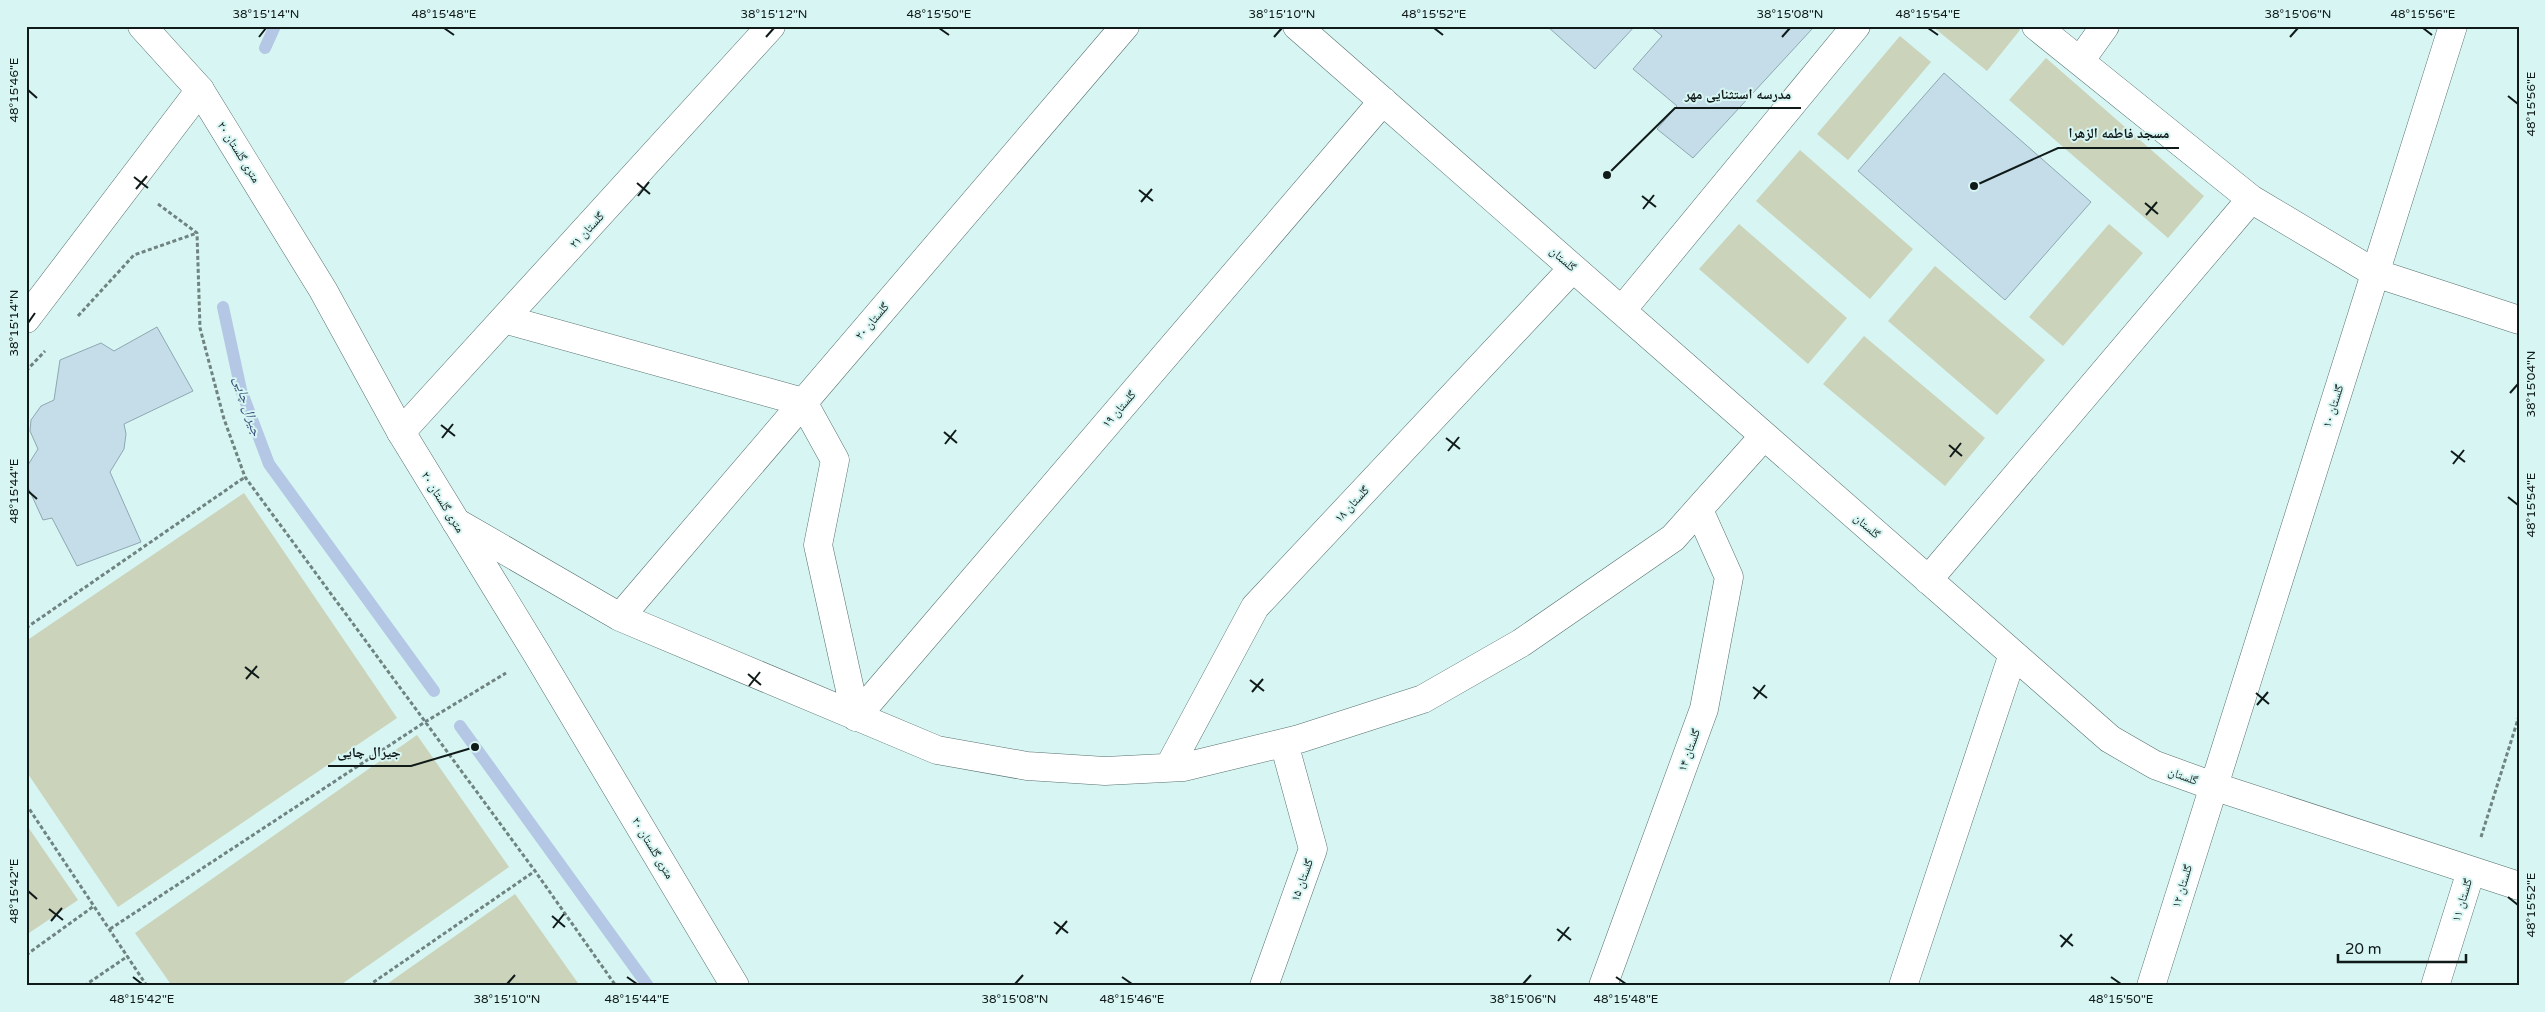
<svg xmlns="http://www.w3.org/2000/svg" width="2545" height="1012" viewBox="0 0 2545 1012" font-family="'Varela Round','Noto Naskh Arabic',sans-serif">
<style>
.green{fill:#cbd3bb}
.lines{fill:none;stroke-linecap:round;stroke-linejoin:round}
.stream{stroke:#b4c7e4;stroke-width:12}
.building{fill:#c4dde8;stroke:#8fa7b1}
.street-casing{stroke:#57716f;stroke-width:29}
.secondary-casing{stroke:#57716f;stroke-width:29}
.path{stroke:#6f8381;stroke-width:3;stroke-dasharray:4 2.5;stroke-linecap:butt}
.street{stroke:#fff;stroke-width:28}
.secondary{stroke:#fff;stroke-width:28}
.ticks{fill:none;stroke:#0f1a19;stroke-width:2}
.labels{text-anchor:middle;stroke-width:4;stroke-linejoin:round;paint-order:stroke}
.street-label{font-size:12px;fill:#0f1a19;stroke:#d7f5f2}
.water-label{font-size:14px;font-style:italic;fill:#354f78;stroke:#d7f5f2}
.leader{fill:none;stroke:#0f1a19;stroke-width:2}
.callout-dot{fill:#0f1a19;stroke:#d7f5f2;stroke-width:2}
.callout-label{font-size:14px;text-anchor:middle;font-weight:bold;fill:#0f1a19;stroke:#d7f5f2;stroke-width:4;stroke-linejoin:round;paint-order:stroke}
.neatline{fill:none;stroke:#0f1a19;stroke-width:2}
.ticks-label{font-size:12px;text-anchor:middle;fill:#0f1a19}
</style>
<rect width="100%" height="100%" fill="#d7f5f2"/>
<!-- green -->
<path class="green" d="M1932,26H2016L2020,30L1987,71Z
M1900,36L1931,62L1848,160L1817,134Z
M2046,58L2204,196L2168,238L2009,100Z
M1800,150L1913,249L1870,299L1756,201Z
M1739,224L1847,318L1808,364L1699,269Z
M2109,224L2143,253L2063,346L2029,317Z
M1935,266L2045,360L1997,415L1888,321Z
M1864,336L1985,438L1945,486L1823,384Z
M244,493L397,718L118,907L26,771V641Z
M417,735L509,867L339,986H172L135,933Z
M26,824L78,900L26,935Z
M515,894L580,986H384Z"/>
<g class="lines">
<!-- stream -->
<path class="stream" d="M265,48L275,26
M223,307L241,390L269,464L434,691
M460,726L648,986"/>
</g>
<!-- building -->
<path class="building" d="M1547,26H1635L1595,69Z
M1650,26H1809L1812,29L1693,158L1657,129L1677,106L1633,69L1662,36Z
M1944,73L2091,202L2005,300L1858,171Z
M157,327L193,391L124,424L126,434L124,449L110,472L141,542L77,566L52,518L43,520L26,483V468L38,449L30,431L31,420L41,406L54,400L60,360L101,343L114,351Z"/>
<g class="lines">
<!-- street casing -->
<g class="street-casing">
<path id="street" d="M1297,26L2110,739L2155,765L2213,786L2519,886
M2036,26L2251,199L2375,273L2519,320
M2080,61L2105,26
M1622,310L1856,26
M26,319L200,90
M504,319L803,402L835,460L818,545L856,717
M401,432L771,26
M456,522L620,617L937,750L1027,766L1105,771L1184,767L1299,739L1423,699L1521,643L1673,538L1764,436
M1928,580L2251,199
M620,617L1125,26
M856,717L1383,101
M1169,767L1255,607L1573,268
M1264,986L1313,849L1284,743
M1603,986L1704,709L1729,577L1699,510
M1903,986L2013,654
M2151,986L2453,26
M2435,986L2471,871"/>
</g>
<!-- secondary casing -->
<g class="secondary-casing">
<path id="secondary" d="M142,26L200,90L323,290L401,432L537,654L735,986"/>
</g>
<!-- path -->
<path class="path" d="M158,204L197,233L200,328L224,419L245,477L535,871L616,986
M78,316L134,255L197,233
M26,371L45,351
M26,628L245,477
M26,804L147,986
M2481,837L2519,716
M110,929L425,722L506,673
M26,955L94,906
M84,986L128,956
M368,986L535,871"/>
<!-- street -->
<use href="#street" class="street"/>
<!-- secondary -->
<use href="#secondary" class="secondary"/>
</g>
<!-- ticks -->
<path class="ticks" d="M444,28L454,35M939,28L949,35M1434,28L1443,35M1928,28L1938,35M2423,28L2432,35M259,37L266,28M766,37L774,28M1274,37L1282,28M1782,37L1790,28M2290,37L2298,28M28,90L37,98M2508,96L2518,104M134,177L148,188M637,183L650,194M136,189L147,176M1139,190L1153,201M638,196L649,182M1642,196L1656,207M1141,202L1152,189M2145,203L2158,214M1643,209L1654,195M2146,215L2157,202M28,323L35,313M2510,393L2518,384M441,425L455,436M944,432L957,443M442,438L453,424M1446,438L1460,449M945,444L956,430M1949,445L1962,456M1448,451L1459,437M2451,451L2465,462M1950,457L1961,443M2453,464L2464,450M28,491L37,499M2508,497L2518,505M245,667L259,678M748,674L761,685M246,679L257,666M1250,680L1264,691M749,686L760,672M1753,687L1767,698M1252,692L1263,679M2256,693L2269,704M1754,699L1765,685M2257,705L2268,692M28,891L37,899M2508,897L2518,905M49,909L63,920M552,916L565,927M51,921L62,908M1054,922L1068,933M553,928L564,914M1557,929L1571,940M1056,934L1067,921M2060,935L2073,946M1558,941L1569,927M2061,947L2072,934M133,977L142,984M627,977L637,984M1122,977L1132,984M1616,977L1626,984M2111,977L2121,984M507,984L515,975M1015,984L1023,975M1523,984L1531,975"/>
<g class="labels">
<!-- street labels -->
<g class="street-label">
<text transform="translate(239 152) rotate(58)" y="4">۲۰ متری گلستان</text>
<text transform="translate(587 230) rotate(-47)" y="4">گلستان ۲۱</text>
<text transform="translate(1563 259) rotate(41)" y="4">گلستان</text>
<text transform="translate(872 321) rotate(-49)" y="4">گلستان ۲۰</text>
<text transform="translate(2333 406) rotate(-72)" y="4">گلستان ۱۰</text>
<text transform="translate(1119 409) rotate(-49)" y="4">گلستان ۱۹</text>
<text transform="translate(443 502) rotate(58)" y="4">۲۰ متری گلستان</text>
<text transform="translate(1352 504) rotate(-47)" y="4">گلستان ۱۸</text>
<text transform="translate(1867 526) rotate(41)" y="4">گلستان</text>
<text transform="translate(1689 750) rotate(-70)" y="4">گلستان ۱۴</text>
<text transform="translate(2183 776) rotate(20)" y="4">گلستان</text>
<text transform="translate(653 848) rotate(59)" y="4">۲۰ متری گلستان</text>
<text transform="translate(1302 880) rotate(-70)" y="4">گلستان ۱۵</text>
<text transform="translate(2182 886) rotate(-73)" y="4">گلستان ۱۲</text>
<text transform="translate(2462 900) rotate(-73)" y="4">گلستان ۱۱</text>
</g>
<!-- water labels -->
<g class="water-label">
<text transform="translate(248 406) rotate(72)" y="5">جیرال چایی</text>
</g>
</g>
<!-- callouts -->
<path class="leader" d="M1607 175L1675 108H1801M1974 186L2058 148H2179M475 747L411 766H328"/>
<g class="callout-dot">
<circle cx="1607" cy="175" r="5"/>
<circle cx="1974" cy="186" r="5"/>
<circle cx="475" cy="747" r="5"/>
</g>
<g class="callout-label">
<text x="1738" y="99">مدرسه استثنایی مهر</text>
<text x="2119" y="138">مسجد فاطمه الزهرا</text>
<text x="369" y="757">جیرال چایی</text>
</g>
<!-- border -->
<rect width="2545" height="1012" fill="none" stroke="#d7f5f2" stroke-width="55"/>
<!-- scale -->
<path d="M2338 954v8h128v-8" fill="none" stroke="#0f1a19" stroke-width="2.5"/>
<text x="2345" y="954" font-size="15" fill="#0f1a19" stroke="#d7f5f2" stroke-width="4" paint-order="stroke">20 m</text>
<rect x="28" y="28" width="2490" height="956" class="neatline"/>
<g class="ticks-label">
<text x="266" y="18">38°15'14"N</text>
<text x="444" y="18">48°15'48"E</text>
<text x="774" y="18">38°15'12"N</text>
<text x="939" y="18">48°15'50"E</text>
<text x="1282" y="18">38°15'10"N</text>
<text x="1434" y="18">48°15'52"E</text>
<text x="1790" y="18">38°15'08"N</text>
<text x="1928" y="18">48°15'54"E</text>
<text x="2298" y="18">38°15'06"N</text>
<text x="2423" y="18">48°15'56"E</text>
<text transform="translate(14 90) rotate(-90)" y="4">48°15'46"E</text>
<text transform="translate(2531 104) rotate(-90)" y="4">48°15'56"E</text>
<text transform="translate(14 323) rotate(-90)" y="4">38°15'14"N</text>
<text transform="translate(2531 384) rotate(-90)" y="4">38°15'04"N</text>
<text transform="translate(14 491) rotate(-90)" y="4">48°15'44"E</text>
<text transform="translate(2531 505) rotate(-90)" y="4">48°15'54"E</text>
<text transform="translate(14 891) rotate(-90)" y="4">48°15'42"E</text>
<text transform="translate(2531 905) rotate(-90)" y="4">48°15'52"E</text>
<text x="142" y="1003">48°15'42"E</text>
<text x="507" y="1003">38°15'10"N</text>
<text x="637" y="1003">48°15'44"E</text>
<text x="1015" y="1003">38°15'08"N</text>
<text x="1132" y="1003">48°15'46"E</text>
<text x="1523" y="1003">38°15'06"N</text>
<text x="1626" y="1003">48°15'48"E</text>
<text x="2121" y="1003">48°15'50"E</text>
</g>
</svg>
